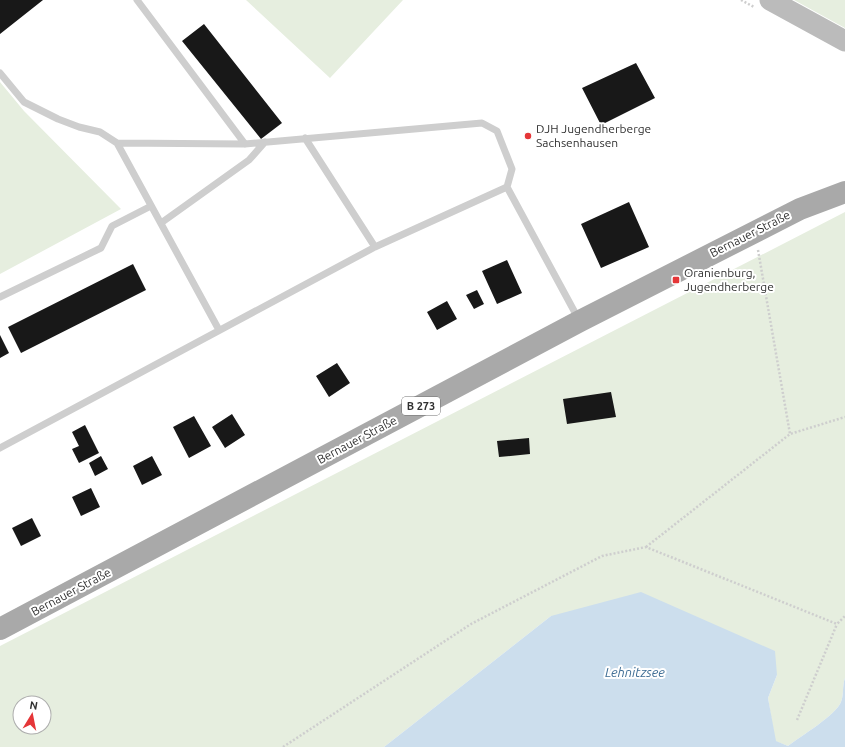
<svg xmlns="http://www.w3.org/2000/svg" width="845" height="747" viewBox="0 0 845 747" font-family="Ubuntu,sans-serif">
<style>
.green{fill:#e6eedf;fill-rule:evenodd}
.water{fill:#ccdeed}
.building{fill:#181818}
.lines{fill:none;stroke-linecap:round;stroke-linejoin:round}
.path{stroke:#cecece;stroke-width:2.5;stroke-dasharray:2 2;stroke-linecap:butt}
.lane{stroke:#cecece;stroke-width:7}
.secondary{stroke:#bbb;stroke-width:21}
.primary{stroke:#a9a9a9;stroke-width:22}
.poi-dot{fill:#e53638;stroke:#fff;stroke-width:1.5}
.labels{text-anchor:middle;stroke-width:4;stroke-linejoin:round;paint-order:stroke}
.shield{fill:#fff;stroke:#6f6f6f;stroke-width:1}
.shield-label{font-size:11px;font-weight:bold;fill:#313131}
.poi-label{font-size:12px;fill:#313131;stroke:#fff;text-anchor:start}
.street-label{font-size:12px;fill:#313131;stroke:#fff}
.water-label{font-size:13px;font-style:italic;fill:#3e6d94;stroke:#fff}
</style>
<rect width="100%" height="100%" fill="#fff"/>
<!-- green -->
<path class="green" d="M246,0H403L330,78Z
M794,0H845V28Z
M0,82L24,111L121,209L0,274Z
M845,212V678C842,686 844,695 841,702C836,715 801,736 788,746L775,741L768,698L777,675L551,616L384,747H0V646ZM20,703H44V727H20Z"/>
<!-- water -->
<path class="water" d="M641,592L775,651L777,675L768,698L776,741L788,746C801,736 836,715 841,702C844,695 842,686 845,678V747H384L551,616Z"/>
<!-- building -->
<path class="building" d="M0,0H43L0,34Z
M204,24L282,123L261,139L182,41Z
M636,63L655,98L601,125L582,88Z
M629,202L649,247L601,268L581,224Z
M507,260L522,293L497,304L482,271Z
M133,264L146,290L21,353L8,327Z
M477,290L484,304L474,309L466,295Z
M447,301L457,319L437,330L427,312Z
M0,335L9,353L0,358Z
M337,363L350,383L329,397L316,376Z
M611,392L616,417L567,424L563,399Z
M232,414L245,435L225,448L212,427Z
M194,416L211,446L189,458L173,427Z
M85,425L99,453L79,463L72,449L79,446L72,432Z
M529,438L530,454L499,457L497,441Z
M101,456L108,469L95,476L89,463Z
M152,456L162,475L142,485L133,466Z
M91,488L100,507L81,516L72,497Z
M32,518L41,536L21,546L12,528Z"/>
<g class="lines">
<!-- path -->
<path class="path" d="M741,0L754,7
M758,250L790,434
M646,547L790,434L845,417
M797,720L837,624
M283,747L471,624L602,556L646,547L837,624L845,616"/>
<!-- lane -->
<path class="lane" d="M137,0L245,144
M0,73L24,102L58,119L79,127L100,132L117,143L219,330
M305,138L375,247
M117,143L245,144L482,123L497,131L512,169L507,187L579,320
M161,223L249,160L265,142
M0,297L101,248L112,226L151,206
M0,448L375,247L507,187"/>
<!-- secondary -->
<path class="secondary" d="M770,0L845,41"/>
<!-- primary -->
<path class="primary" d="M0,629L580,321L800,209L845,192"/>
</g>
<!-- markers -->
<g class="poi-dot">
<circle cx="528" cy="136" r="4"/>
<rect x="672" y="276" width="8" height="8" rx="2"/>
</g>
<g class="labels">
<!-- shield labels -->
<rect class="shield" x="402" y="397" width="38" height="18" rx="3"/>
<g class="shield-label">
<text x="421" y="410">B 273</text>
</g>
<!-- poi labels -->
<g class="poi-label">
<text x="536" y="133">DJH Jugendherberge<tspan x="536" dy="14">Sachsenhausen</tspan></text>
<text x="684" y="277">Oranienburg,<tspan x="684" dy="14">Jugendherberge</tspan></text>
</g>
<!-- street labels -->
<g class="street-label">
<text transform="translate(750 234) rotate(-27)" y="4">Bernauer Straße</text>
<text transform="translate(357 440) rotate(-28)" y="4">Bernauer Straße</text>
<text transform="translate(71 592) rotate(-28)" y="4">Bernauer Straße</text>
</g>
<!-- water labels -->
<g class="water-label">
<text x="635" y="677">Lehnitzsee</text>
</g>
</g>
<!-- north arrow -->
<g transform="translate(32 715) rotate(10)"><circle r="19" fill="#ffffff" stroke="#adadad"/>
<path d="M0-3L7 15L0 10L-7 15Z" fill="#e53638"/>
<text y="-6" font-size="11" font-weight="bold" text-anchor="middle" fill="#313131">N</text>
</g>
</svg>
